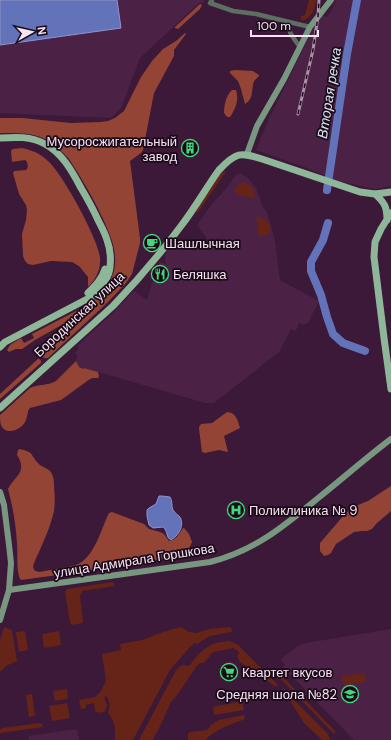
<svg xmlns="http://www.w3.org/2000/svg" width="391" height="740" viewBox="0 0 391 740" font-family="'DM Sans',sans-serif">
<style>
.built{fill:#4b2246}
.green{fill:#662317}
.forest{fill:#934435}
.water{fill:#6273b9;stroke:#9094cb}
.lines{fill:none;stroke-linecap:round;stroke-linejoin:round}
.river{stroke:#6273b9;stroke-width:8}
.street{stroke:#5c6f61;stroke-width:4.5}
.secondary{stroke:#789780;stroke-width:6}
.primary{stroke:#8eb698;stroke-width:7}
.rail-casing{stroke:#ad91a8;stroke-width:3}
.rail{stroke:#1a0b18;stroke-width:1.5;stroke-dasharray:4.5;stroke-linecap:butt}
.labels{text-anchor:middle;stroke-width:3.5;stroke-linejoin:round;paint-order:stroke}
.poi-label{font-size:13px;fill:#fae2f5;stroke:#1a0b18;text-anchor:start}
.street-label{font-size:13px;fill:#fae2f5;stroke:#1a0b18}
.water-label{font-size:14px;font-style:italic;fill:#dee4f8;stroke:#1a0b18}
</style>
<rect width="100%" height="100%" fill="#3c1938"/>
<!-- built -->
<path class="built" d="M0,0H205L203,3H199L140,58L121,108L111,118L0,113Z
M336,0H391V186L375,189L338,181L307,168L256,150L269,119L310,35L322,16L327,17L332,10Z
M240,173L248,178L256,188L263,207L267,212L275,240L280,280L319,301L308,323L303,325L299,323L296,331L291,329L279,352L214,403H205L85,368L84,369L79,367L76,361L78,356L75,354L79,348L77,346L115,311L134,291L147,300L151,286L160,262L166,264L165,255L168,248L178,243H182L185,247L191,243L198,245L207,244L208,240L197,225L212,204L225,190L237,174L238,175Z
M391,629V740H354L283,667L285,665L281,659L298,646L306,643Z
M77,729L79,740H29L28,736Z"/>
<!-- green -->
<path class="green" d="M309,0H316C315,9 312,17 303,21L301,19V16L305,15Z
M224,171H226L225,173L199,211L197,212L196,211L217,179Z
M242,182C250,183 255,190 255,197L254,198C247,196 240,197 235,192L234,191L240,183Z
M256,217C265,217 272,223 270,232L263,236L259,237Z
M112,582L114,583V586L82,591L80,596L83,621L82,623L72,625L70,623L65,592L67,589Z
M4,627L12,630L17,661L6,666L0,672V640Z
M181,627L189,632L196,633L209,629L230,627L233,630L231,632L210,636L197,644L195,643L191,646L170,670L133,740H115C115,728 116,723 108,713L110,705L107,696L104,697L107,705L105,711C103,713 97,713 95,711L94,703L86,705V708L82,709H81L79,700L95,697L101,691L106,681L102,654L121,650L120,644L142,640L163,632Z
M25,631L28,650L19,652L16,632Z
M59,631L61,645L44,648L42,634Z
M229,641L237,644L278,685L276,687L240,662L237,656L239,653L238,651L233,648L213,652L204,663H200L196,667L178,694L171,702L162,722L153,740H139L175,672L179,667L183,665L189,666C195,658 203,648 213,644C217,642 224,642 229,641Z
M278,672L336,732L334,734L276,674Z
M364,673L366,682L343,685L342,676Z
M67,689L68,699L55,701L53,691Z
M32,694L35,716L29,717L26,695Z
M288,694L327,733L329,737L331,740H322L304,723L289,699Z
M242,701L244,710L214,715L213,707Z
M67,703L70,718L52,721L49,706Z
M244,715L245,718L243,720C228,725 217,729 205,740H188V734L190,732L207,730L211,725L219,720Z
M39,723L42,724L43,727L0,733V730L2,728Z"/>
<!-- forest -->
<path class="forest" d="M200,4L202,5L200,9L178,29L175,28V27Z
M185,33L186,34L174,50V56L154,93L143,150L141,153L130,161L140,238V243L132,274L126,283L109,301L48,358H44L42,356L63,338L70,327V325L69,324L65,323L35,340L22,349H16L9,352L7,350L10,345L21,338L24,343L34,338L32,334C47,326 63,318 78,310C86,305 94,301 100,294C110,285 116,272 115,258C115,245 109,233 104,221C94,199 82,179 69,159C46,133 33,133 0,133V118H22L71,123L100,122L108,121L115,118L124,111L141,77L152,61L163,49L176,41Z
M235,70L253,71L259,75V76L254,81C251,90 254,99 245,104L241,89L238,81L230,73V71Z
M232,90H236C239,100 236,108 230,117H227L224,113C224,106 226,95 232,90Z
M22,148C34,151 40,153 49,162C63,175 99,240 100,258C101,269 96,279 89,286H88V277L79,266L72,262L51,261L33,265L28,264L25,261L23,256L22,234L26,220L27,210L26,205L19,194L13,173L14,171L26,170C29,168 28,162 25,160L12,162L11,151L13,149Z
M39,358L41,361V363L0,399V394Z
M76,361L79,367L83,369L84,368L98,372L99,376L98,378H93L90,379L61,400L30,408C27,411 28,416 26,420C23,429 6,437 1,425C0,422 0,418 0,415L30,388C38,384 47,386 56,381Z
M227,412C236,412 238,421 240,428L224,436L228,452L219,450L205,453L202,452L199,429V427L201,424L212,423Z
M20,449C35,453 29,453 38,463C42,468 50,468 52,474C54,478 54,483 54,487C55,495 55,503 54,511C50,529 41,547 34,563L33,567L35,571L40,572C48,570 75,567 80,563C95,554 101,530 108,515L109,513L112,512L144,524L149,529L160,532L164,534L169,541C176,540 179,534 183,528H184L189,534L192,542L187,553L144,563L21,580L20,579C16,569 18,555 17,544C16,526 13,507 8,489C15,476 28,472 17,455L18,450Z
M391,486V511L377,523L372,529L367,531H362L354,532L336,544L331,553L328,555L324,556L320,551V543L344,515L353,507L368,501Z"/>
<!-- water -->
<path class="water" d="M0,0H117L121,28L0,45Z
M159,496H162L170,497C173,502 171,505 173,510C175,513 178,515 180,517C185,526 178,536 171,540C166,538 168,531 163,527L153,528L149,525L147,516V510L149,508L156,504Z"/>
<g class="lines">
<!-- river -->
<path class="river" d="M327,190L347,54L357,0
M328,223L323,240L311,262V271L321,295L327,317L333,334L343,343L365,351"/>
<!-- street -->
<path class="street" d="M212,0L210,3L233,11L256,14L310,27
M288,22C287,31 295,40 300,47"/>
<!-- secondary -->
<path class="secondary" d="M247,154L257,126L284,79L310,27L331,0
M0,492L4,505L9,545L11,563L9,590L0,620
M9,590L210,562C254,551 283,527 317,499C342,479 366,458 391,439"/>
<!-- primary -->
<path class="primary" d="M0,138C15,137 31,136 45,144C62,153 72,171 81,188C87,198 93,209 98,220C101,226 105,233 107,240C110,248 111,258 110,267C109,279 100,289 91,297L5,342L0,347
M375,194C385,203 387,207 387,220
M391,213L381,229L375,242L374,257L384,338L391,389
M88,293C95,286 102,279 105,269
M0,408L113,306C137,281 160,254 181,226C195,208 206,188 219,170C236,152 240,152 262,159L360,192L375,194L391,192"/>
<!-- rail casing -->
<g class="rail-casing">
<path id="rail" d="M298,114L313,50L318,16L319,0"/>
</g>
<!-- rail -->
<use href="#rail" class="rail"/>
</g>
<!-- icons -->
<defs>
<g id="building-ring" transform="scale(0.9)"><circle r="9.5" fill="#1a0b18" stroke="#41d77c" stroke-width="1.5"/><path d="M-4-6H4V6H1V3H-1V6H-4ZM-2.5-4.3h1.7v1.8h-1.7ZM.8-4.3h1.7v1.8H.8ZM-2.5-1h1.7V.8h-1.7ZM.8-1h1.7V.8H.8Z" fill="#41d77c"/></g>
<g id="cafe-ring" transform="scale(0.9)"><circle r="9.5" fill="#1a0b18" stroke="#41d77c" stroke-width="1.5"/><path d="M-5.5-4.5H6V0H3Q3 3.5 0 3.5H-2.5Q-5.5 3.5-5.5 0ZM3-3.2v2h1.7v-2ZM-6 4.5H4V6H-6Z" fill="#41d77c"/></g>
<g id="restaurant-ring" transform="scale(0.9)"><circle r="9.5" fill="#1a0b18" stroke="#41d77c" stroke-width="1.5"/><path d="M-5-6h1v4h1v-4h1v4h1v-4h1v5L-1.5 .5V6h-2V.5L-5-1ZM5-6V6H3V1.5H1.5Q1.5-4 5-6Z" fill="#41d77c"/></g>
<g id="hospital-ring" transform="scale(0.9)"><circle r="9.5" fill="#1a0b18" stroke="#41d77c" stroke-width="1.5"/><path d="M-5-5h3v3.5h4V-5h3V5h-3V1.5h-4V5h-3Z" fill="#41d77c"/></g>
<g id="supermarket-ring" transform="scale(0.9)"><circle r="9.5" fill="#1a0b18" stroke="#41d77c" stroke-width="1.5"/><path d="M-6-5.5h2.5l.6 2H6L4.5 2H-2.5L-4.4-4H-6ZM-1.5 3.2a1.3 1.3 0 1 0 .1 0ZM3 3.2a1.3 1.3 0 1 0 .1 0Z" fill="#41d77c"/></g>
<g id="school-ring" transform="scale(0.9)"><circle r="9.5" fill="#1a0b18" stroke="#41d77c" stroke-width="1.5"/><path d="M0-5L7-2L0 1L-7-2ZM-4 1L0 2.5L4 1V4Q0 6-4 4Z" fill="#41d77c"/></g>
</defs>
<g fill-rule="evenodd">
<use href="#building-ring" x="190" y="148"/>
<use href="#cafe-ring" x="152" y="243"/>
<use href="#restaurant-ring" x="160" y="274"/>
<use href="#hospital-ring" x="236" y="510"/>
<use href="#supermarket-ring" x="229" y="672"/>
<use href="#school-ring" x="350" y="694"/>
</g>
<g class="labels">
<!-- poi labels -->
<g class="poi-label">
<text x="177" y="146" text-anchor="end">Мусоросжигательный<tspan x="177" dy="15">завод</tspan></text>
<text x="165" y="248">Шашлычная</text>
<text x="173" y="279">Беляшка</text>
<text x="249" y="515">Поликлиника № 9</text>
<text x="242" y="677">Квартет вкусов</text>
<text x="337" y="699" text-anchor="end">Средняя шола №82</text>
</g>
<!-- street labels -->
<g class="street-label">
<text transform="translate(79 314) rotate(-43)" y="5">Бородинская улица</text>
<text transform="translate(134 560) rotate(-9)" y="5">улица Адмирала Горшкова</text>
</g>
<!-- water labels -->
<g class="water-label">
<text transform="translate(329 93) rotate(-81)" y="5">Вторая речка</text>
</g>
</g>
<!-- north arrow -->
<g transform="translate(32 32) rotate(82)" stroke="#1a0b18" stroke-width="3" paint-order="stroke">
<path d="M0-3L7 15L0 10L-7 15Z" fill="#fae2f5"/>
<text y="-6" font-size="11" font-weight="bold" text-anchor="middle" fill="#fae2f5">N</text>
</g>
<!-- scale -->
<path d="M251 30v6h67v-6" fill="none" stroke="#fae2f5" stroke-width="2"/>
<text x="257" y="30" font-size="12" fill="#fae2f5" stroke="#1a0b18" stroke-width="3" paint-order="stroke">100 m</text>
</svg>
